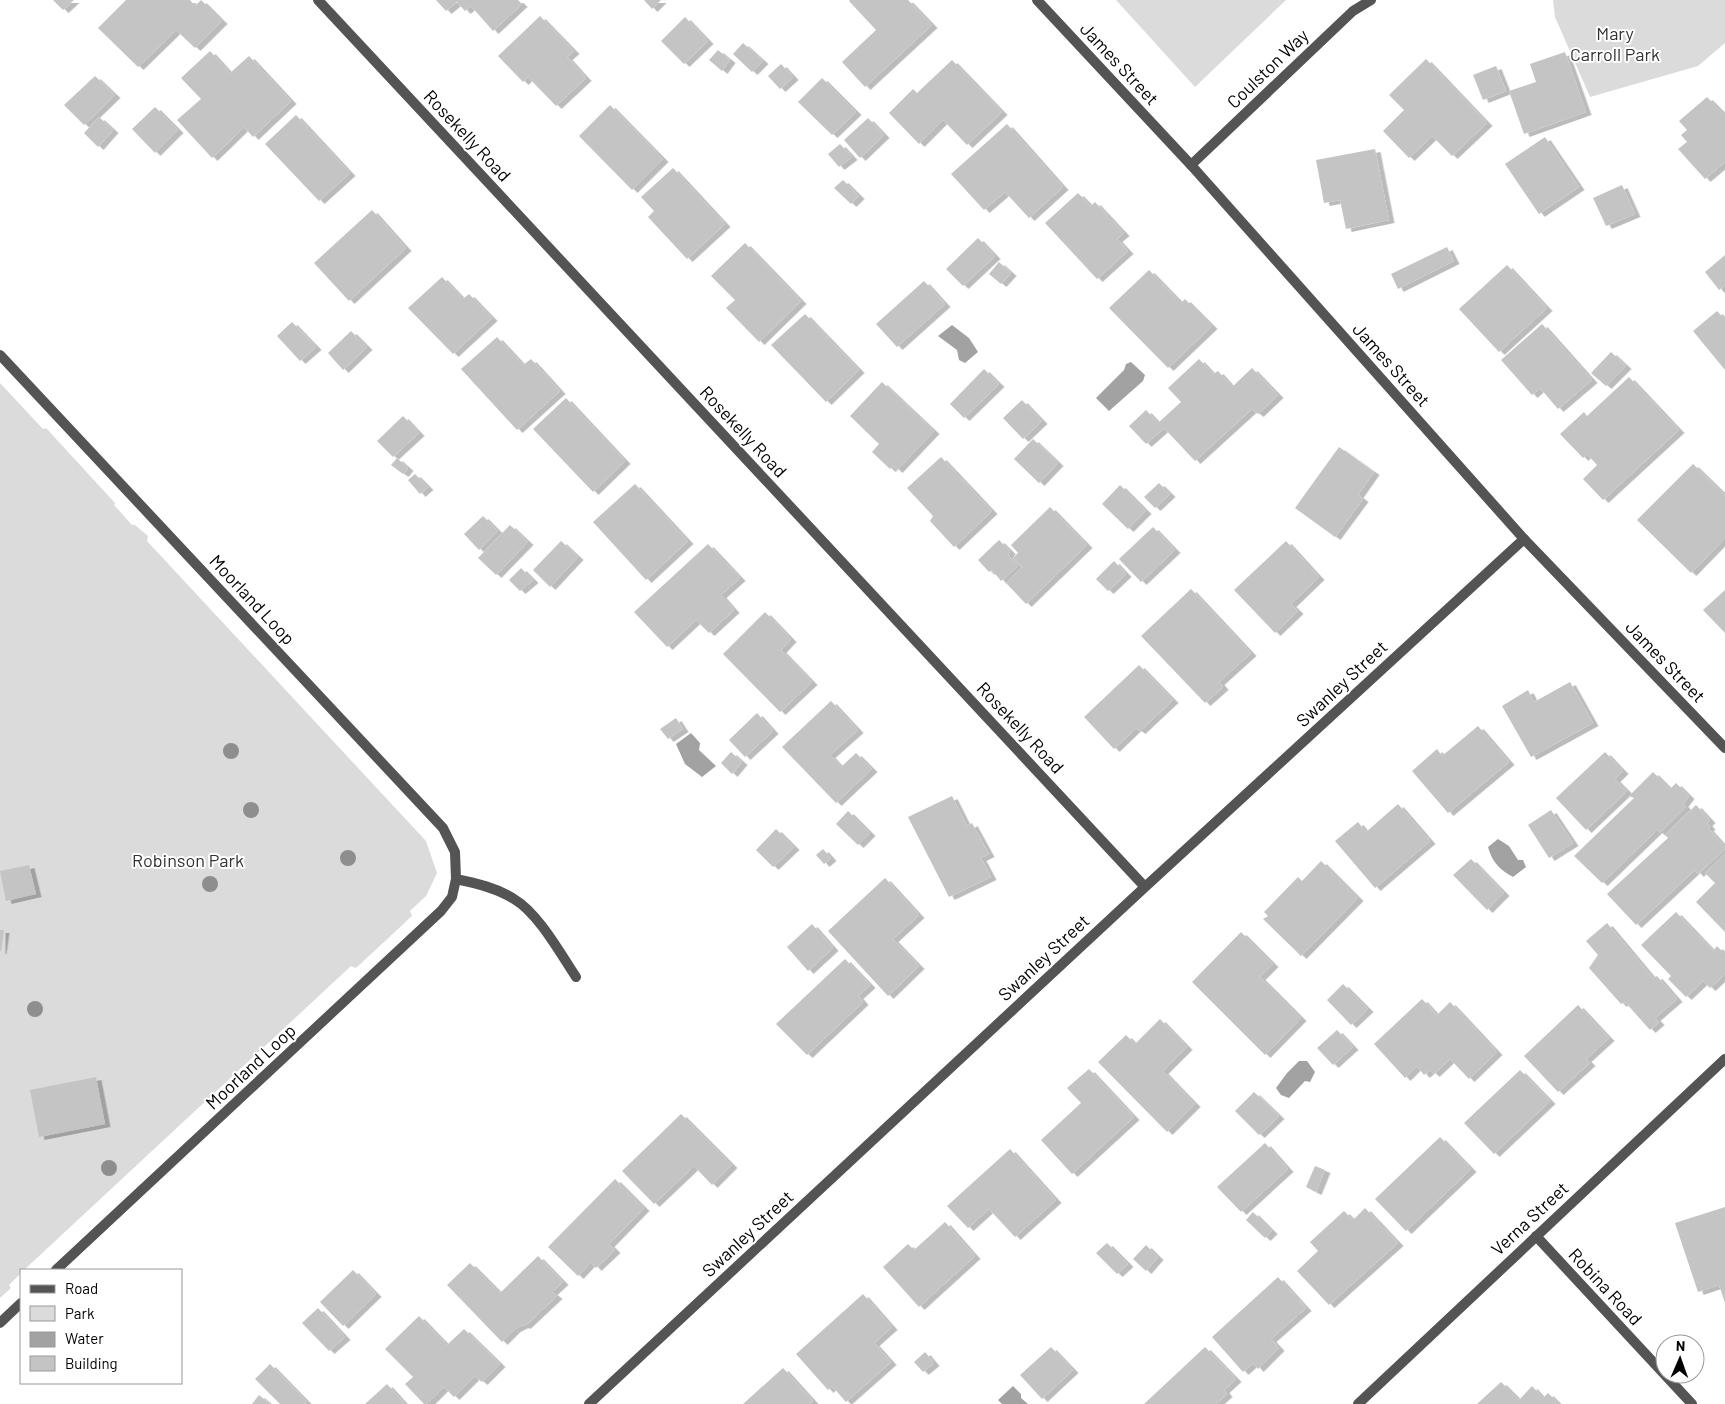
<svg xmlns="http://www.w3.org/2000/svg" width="1725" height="1404" viewBox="0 0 1725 1404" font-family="Barlow,sans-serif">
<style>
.green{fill:#dbdbdb}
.water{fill:#a2a2a2}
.building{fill:#c4c4c4;filter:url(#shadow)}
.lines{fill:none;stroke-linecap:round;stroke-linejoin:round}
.minor{stroke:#545454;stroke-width:10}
.tertiary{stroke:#545454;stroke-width:10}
.tree{fill:#8e8e8e}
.labels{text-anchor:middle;stroke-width:4;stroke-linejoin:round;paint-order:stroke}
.park-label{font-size:18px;fill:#323232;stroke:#fff}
.street-label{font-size:18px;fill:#000;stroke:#fff}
</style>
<defs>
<filter id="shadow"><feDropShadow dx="5.5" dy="3" stdDeviation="0" flood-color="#0004"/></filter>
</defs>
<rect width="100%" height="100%" fill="#fff"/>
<!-- green -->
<path class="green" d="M1116,0H1286L1195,87Z
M1553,0H1725V43L1698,66L1590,97L1555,17Z
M0,383L43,429L46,428L115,503L114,505L132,525H135L148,536L147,541L426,841L437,873L426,896L410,911L412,916L356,968L351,966L24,1270H21V1273L9,1285L11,1288L0,1298Z"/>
<!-- water -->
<path class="water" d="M952,325L969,338L978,352L965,363L959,360L957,350L938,336Z
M1131,362L1145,375L1143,381L1109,411L1096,398L1124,370L1126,364Z
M691,733L700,743L699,750L716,766L702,777L685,764L676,744Z
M1498,839L1509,846L1518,860H1523L1526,867L1513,877C1500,870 1492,862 1488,847Z
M1299,1061H1307L1315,1072L1310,1082L1305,1081L1289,1098L1281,1095L1276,1088L1287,1073Z
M1013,1386L1021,1394V1398L1028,1404H1002L998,1400Z"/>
<!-- building -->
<path class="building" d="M53,0H74L63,10Z
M126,0H190L195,6L201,0L222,21L195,48L176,30L138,67L98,28Z
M436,0H518L522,4L493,31L471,6L465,11L457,2L446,11Z
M644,0H661L652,9Z
M850,0H908L932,25L865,87L842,62L876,30L849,1Z
M540,16L574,51L567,57L586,78L556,106L528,77L523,82L498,56Z
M685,17L708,41L684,64L661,41Z
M743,43L763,61L752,72L733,54Z
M718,50L730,60L722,71L709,60Z
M210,51L230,73L249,56L291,101L253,137L244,127L212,158L177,120L201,99L181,78Z
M1565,52L1586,112L1524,134L1509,91L1536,82L1530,64Z
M1426,59L1487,123L1452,156L1432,136L1409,158L1383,131L1404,110L1389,95Z
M952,60L1002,112L967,145L943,120L919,144L889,113L913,89L917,93Z
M781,64L793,77L780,89L768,76Z
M1496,66L1506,91L1483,100L1473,75Z
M95,76L115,95L84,125L64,105Z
M822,78L856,112L832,135L798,102Z
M1707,97L1723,113L1725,111V162L1705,179L1678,149L1687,142L1681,135L1687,130L1679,121Z
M610,105L663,159L632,190L579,136Z
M155,107L178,130L155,153L132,129Z
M296,115L350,173L319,201L265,144Z
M99,117L113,130L98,147L84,133Z
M868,118L884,135L860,158L844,140Z
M1007,124L1063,187L1029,218L1005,192L984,210L951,174Z
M1545,137L1579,187L1539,214L1505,164Z
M840,144L852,157L839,167L828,154Z
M1375,149L1389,220L1346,229L1340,200L1324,203L1316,160Z
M673,168L725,224L687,259L648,217L654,211L641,197Z
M843,180L859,196L851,204L834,188Z
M1622,185L1635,214L1606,226L1593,198Z
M1078,193L1091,206L1095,202L1124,233L1117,239L1128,251L1097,279L1045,223Z
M372,210L406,248L349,301L314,263Z
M978,238L995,256L963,286L946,269Z
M745,243L801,301L759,342L726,308L735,300L711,276Z
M1447,247L1454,261L1398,289L1391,274Z
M1725,255V285L1719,290L1705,272Z
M999,262L1011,273L1001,284L989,274Z
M1507,265L1547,308L1499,352L1459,309Z
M1149,270L1181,303L1185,299L1212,326L1168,368L1109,308Z
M442,277L463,299L469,294L492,318L453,354L408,308Z
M924,281L945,304L897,347L876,324Z
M1717,311L1725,320V370L1693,331Z
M805,314L859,370L826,402L771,345Z
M292,322L316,347L300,361L277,336Z
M1542,324L1592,380L1558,409L1540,388L1532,395L1501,360Z
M351,331L367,347L343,370L328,353Z
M497,337L523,365L531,359L560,391L517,430L461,369Z
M1611,352L1626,366L1606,386L1591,373Z
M1199,359L1213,374L1218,371L1232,387L1252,368L1278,395L1258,414L1252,409L1195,461L1164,428L1146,444L1129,426L1146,410L1158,423L1181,402L1168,388Z
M984,369L999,384L964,418L950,404Z
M1629,377L1679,430L1603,500L1583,479L1597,465L1587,454L1583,458L1560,434L1584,412L1587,416Z
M882,382L934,431L897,470L893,466L890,469L872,452L879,444L850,416Z
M566,398L625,461L593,492L533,429Z
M1022,400L1042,421L1023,439L1003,418Z
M403,416L419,433L393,457L377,441Z
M1033,439L1058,463L1039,483L1014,459Z
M1339,447L1374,472L1358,495L1363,499L1335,537L1295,508Z
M941,457L992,511L954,547L930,521L933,516L907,488Z
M397,458L408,468L403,474L391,465Z
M1693,464L1725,495V538L1691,573L1637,520Z
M415,474L428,487L420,494L408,480Z
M1159,483L1170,494L1155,508L1144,497Z
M635,484L688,541L646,580L593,522Z
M1120,485L1146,511L1128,529L1102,504Z
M1050,507L1087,545L1026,604L1006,583L1022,567L1013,558L1018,553L1011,545Z
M483,516L498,531L479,550L464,534Z
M510,525L528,542L496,575L478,558Z
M1153,527L1175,550L1141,582L1119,559Z
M999,540L1010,551L1008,555L1018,566L1001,581L992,570L989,572L978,560Z
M561,541L578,557L550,587L533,570Z
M1286,541L1319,577L1291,604L1298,611L1275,633L1234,590Z
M708,544L740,578L721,595L734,610L709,633L696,620L667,647L634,612Z
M1114,561L1126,574L1108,591L1096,579Z
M521,568L533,580L520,591L509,580Z
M1191,589L1251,653L1219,682L1223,687L1205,703L1141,636Z
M1725,590V633L1703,610Z
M765,612L791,639L781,650L812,682L780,712L723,654Z
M1139,665L1173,700L1140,731L1136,728L1114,749L1084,717Z
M1570,682L1593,723L1531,757L1502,706L1528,690L1534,702Z
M831,701L858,730L830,755L841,767L856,753L872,769L836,803L782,747Z
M757,713L773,731L745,757L729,740Z
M676,718L683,729L668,739L660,729Z
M1478,726L1509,762L1448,813L1412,771L1437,749L1442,756Z
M731,752L742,762L732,774L721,763Z
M1605,752L1623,771L1615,779L1627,791L1586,830L1556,798Z
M1653,772L1670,789L1676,783L1689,796L1683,804L1686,807L1660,833L1657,830L1602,883L1574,856L1634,798L1629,796Z
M952,796L967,826L972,823L989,854L981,858L991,877L949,897L908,817Z
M1398,804L1430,841L1375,888L1335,841L1358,822L1366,832Z
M1696,805L1710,820L1707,823L1710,827L1708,828L1725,847V849L1698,874L1695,870L1636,925L1607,894L1668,838L1665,835Z
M1551,810L1573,843L1549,858L1528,825Z
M848,811L870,833L858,845L836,824Z
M776,829L794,847L773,867L756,850Z
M823,849L831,858L824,864L816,855Z
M1725,853V932L1696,902L1715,883L1705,873Z
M1471,859L1504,893L1487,910L1453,875Z
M1321,861L1358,898L1301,956L1263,919L1268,916L1264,912L1298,877L1302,881Z
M29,865L36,894L6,901L0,871Z
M885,878L919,915L893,939L919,966L888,996L828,931Z
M1676,912L1713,951L1717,946L1725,954V974L1710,988L1703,981L1686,997L1668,979L1671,976L1641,945Z
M1607,923L1653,978L1657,976L1677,999L1655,1018L1659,1022L1650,1030L1625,1002L1621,1004L1589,968L1598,955L1586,941Z
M812,924L833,948L808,971L787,947Z
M0,930H4L1,951H0Z
M1241,932L1273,964L1260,977L1301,1018L1265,1055L1192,982Z
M845,959L870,985L858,996L863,1002L807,1055L776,1024Z
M1343,984L1368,1009L1351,1025L1327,1000Z
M1422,999L1437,1015L1450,1002L1497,1052L1469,1079L1450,1059L1434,1074L1430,1070L1424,1075L1417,1066L1405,1078L1374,1044Z
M1578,1005L1609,1038L1586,1059L1590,1063L1558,1092L1524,1056Z
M1160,1019L1187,1047L1163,1071L1195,1104L1167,1132L1098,1062L1126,1035L1135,1044Z
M1337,1030L1353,1047L1333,1065L1317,1048Z
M1089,1069L1134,1117L1072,1174L1041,1140L1081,1103L1067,1088Z
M1520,1070L1550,1101L1494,1154L1464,1123Z
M96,1077L105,1124L39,1137L30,1090Z
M1254,1092L1279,1116L1259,1135L1235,1111Z
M681,1114L732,1165L712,1185L694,1166L654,1204L622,1171Z
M1440,1137L1471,1169L1406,1231L1375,1199Z
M1265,1143L1288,1169L1241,1212L1217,1187Z
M1010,1149L1056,1200L1015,1237L989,1209L968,1228L947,1206Z
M1315,1166L1325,1170L1316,1192L1306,1187Z
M615,1179L644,1208L609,1244L615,1250L596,1268L591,1262L578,1276L548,1247Z
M1725,1207V1303L1719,1285L1698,1292L1675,1223Z
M1365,1208L1398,1243L1329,1305L1297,1271L1318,1251L1310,1242L1344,1211L1353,1220Z
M1253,1212L1272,1231L1265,1238L1246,1220Z
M945,1222L975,1256L919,1307L883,1267L908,1244L914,1250Z
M1107,1243L1128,1264L1117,1274L1096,1253Z
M1146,1245L1158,1257L1146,1271L1133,1259Z
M538,1256L563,1282L552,1292L557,1296L525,1326L523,1325L515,1329L502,1342L447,1285L470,1263L500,1293Z
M353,1270L376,1294L343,1326L320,1302Z
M1278,1277L1306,1308L1271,1339L1279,1348L1258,1369L1253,1363L1243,1372L1212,1337Z
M863,1294L892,1327L874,1343L891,1362L846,1402L832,1386L828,1390L796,1354Z
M318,1308L345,1337L329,1351L302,1323Z
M419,1316L447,1345L464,1329L500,1364L482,1382L475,1376L454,1397L444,1387L427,1404H424L405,1384L413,1377L385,1349Z
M1051,1347L1073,1370L1042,1399L1020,1375Z
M1205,1347L1236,1379L1224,1390L1227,1394L1216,1404H1144Z
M925,1352L934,1363L923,1372L914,1362Z
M270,1364L307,1402L304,1404H280L255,1379Z
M783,1368L813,1401L809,1404H743Z
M1501,1382L1519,1400L1532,1386L1543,1398L1548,1393L1559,1404H1477Z
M387,1384L405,1404H365Z
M259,1395L270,1404H252Z"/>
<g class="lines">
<!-- minor -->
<path class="minor" d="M318,0L1145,887
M1191,165L1353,11L1371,0
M0,355L443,828L455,852L456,879L452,897L441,911L56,1270
M456,879C476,883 497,888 514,899C538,913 560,953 576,977
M1536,1236L1692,1404
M0,1323L21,1303
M589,1404L1145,887L1524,539
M1358,1404L1725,1059"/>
<!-- tertiary -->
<path class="tertiary" d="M1037,0L1191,165L1524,539L1725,748"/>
</g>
<!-- trees -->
<g class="tree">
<circle cx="231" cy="751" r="8"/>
<circle cx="251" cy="810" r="8"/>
<circle cx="348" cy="858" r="8"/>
<circle cx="210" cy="884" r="8"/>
<circle cx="35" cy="1009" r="8"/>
<circle cx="109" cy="1168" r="8"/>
</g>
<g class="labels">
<!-- park labels -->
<g class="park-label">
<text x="1615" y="40">Mary<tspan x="1615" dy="21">Carroll Park</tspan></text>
<text x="188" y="867">Robinson Park</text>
</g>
<!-- street labels -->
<g class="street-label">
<text transform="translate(1119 64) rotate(47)" y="6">James Street</text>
<text transform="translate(1268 69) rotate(-44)" y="6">Coulston Way</text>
<text transform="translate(467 136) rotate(47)" y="6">Rosekelly Road</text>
<text transform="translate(1391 365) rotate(48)" y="6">James Street</text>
<text transform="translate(743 432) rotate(47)" y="6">Rosekelly Road</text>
<text transform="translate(252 600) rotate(47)" y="6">Moorland Loop</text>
<text transform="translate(1665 662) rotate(46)" y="6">James Street</text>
<text transform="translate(1342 684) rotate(-43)" y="6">Swanley Street</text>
<text transform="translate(1020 728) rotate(47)" y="6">Rosekelly Road</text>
<text transform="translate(1044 958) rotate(-43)" y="6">Swanley Street</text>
<text transform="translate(251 1067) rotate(-43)" y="6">Moorland Loop</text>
<text transform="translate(1530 1219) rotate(-43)" y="6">Verna Street</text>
<text transform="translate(748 1234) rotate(-43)" y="6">Swanley Street</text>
<text transform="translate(1605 1287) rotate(47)" y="6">Robina Road</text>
</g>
</g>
<!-- legend -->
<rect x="20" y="1269" width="162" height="115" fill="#ffffff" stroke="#999999"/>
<rect x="30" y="1285" width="25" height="8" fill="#545454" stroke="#999999"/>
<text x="65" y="1294" font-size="15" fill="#000000">Road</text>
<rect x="30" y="1306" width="25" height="15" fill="#dbdbdb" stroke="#999999"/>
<text x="65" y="1319" font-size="15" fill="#000000">Park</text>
<rect x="30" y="1332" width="25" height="15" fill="#a2a2a2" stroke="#999999"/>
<text x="65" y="1344" font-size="15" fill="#000000">Water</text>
<rect x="30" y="1356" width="25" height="15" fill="#c4c4c4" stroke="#999999"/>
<text x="65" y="1369" font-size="15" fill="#000000">Building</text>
<!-- north arrow -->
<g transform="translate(1680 1359) rotate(2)"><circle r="24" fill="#ffffff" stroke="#999999"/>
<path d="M0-4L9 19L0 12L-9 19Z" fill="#000000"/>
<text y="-8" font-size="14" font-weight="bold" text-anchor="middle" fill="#000000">N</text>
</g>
</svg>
